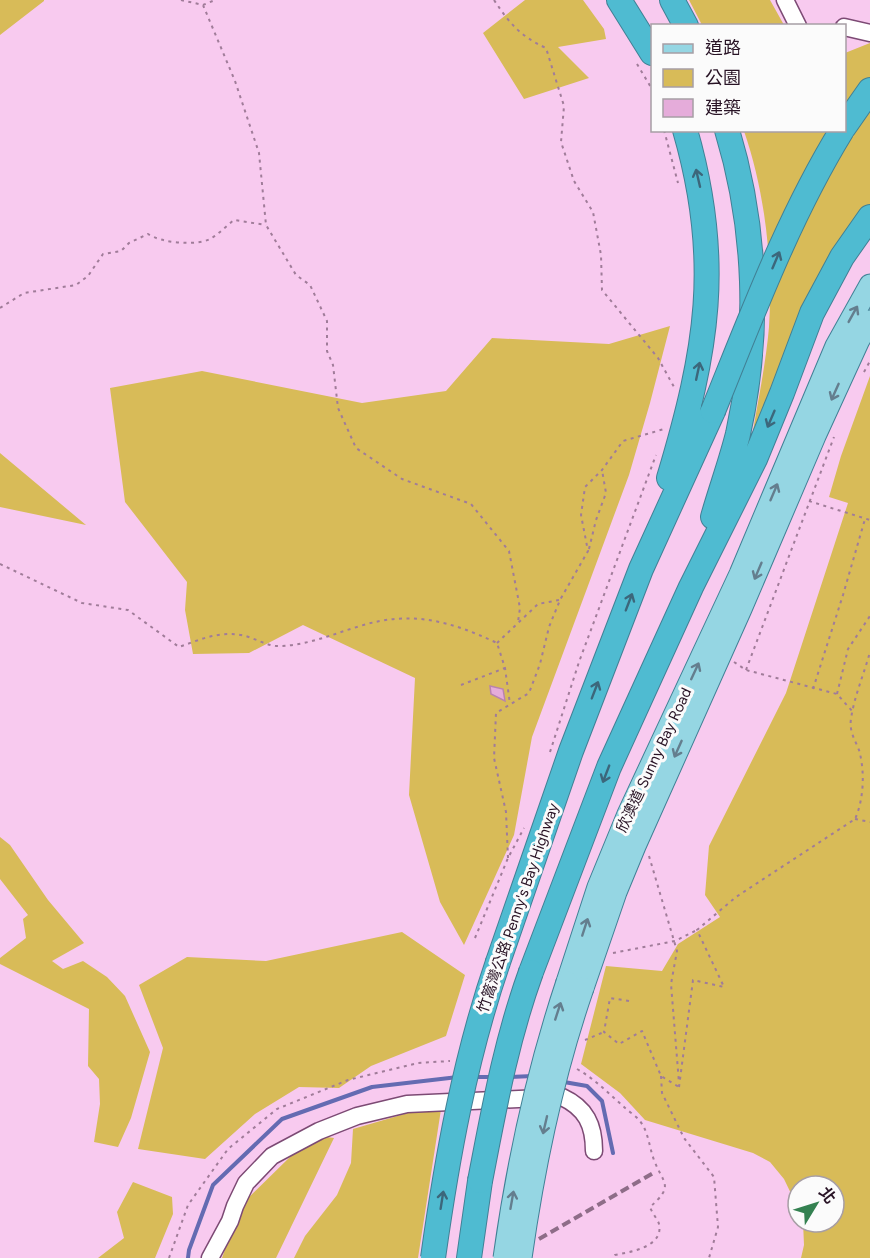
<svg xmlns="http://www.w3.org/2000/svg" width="870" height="1258" viewBox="0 0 870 1258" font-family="Figtree,'Noto Sans TC',sans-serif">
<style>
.green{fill:#d8bb58}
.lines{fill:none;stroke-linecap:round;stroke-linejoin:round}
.stream{stroke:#646bb2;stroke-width:4}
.building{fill:#e5acda;stroke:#b983af;stroke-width:1.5}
.minor-casing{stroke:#7c4a74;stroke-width:19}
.major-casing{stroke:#418095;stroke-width:23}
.highway-casing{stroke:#418095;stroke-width:26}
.path{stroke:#a07c99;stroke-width:2;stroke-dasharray:3 4.5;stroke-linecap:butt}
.minor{stroke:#fff;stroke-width:16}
.major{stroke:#95d6e3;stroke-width:21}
.highway{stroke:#4fbbd1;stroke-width:24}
.rail{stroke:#8e6d88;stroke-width:4;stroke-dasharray:9 4.5;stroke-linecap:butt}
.major-bridge-casing{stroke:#418095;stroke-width:23;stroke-linecap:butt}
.highway-bridge-casing{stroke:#418095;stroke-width:26;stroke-linecap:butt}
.major-bridge{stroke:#95d6e3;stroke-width:21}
.highway-bridge{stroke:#4fbbd1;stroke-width:24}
.oneway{stroke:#3c677b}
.oneway2{stroke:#647e8e}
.labels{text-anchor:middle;stroke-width:6;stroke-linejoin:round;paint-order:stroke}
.street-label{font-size:15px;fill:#281325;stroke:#fbfbfb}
</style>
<rect width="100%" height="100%" fill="#f8caef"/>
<!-- green -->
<path class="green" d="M0,0H44V1L0,35Z
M525,0H583L604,29L606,39L558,47L589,78L524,99L483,33Z
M689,0H770L784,25H702Z
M870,43V211L863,207L828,262L795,326L752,437C758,400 766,363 769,327C773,262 765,192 744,131L844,130L845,53Z
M670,326L650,403L629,475L532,737L514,835L464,945L440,902L409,795L415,678L303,625L249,653L193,654L185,610L187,582L125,502L110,388L202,371L362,403L446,391L492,338L609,344Z
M870,376V1258H801L804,1245L803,1222H834V1186H798V1208L784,1179L770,1162L753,1153L645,1120L620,1093L581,1064L606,966L662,971L678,944L720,917L705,895L709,846L786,693L848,503L829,497L841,456Z
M0,453L86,525L0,507Z
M0,837L10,845L48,900L84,943L52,961L63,969L83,961L107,977L125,996L150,1052L131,1118L118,1147L94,1142L100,1104L99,1079L88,1066L89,1009L0,964V958L26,938L23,919L28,915L0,879Z
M402,932L465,975L446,1036L371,1066L339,1088L299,1087L255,1114L205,1159L138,1149L163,1048L139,985L187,957L266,961Z
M442,1103L418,1258H294L305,1236L337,1195L351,1163L353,1129Z
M319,1136L334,1138L276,1258H222L240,1206L292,1155Z
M133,1182L172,1197L173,1214L155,1258H98L124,1238L117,1212Z"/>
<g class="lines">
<!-- stream -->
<path class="stream" d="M474,1077H494
M510,1077L533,1076
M564,1082L587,1086L602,1101L613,1153
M188,1258L189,1250L213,1185L282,1119L372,1087L458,1077"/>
</g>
<!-- building -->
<path class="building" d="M490,686L503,689L505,701L491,694Z"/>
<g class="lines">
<!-- minor casing -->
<g class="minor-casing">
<path id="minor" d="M785,0L798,26
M844,27L870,33
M210,1258L230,1221L235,1206L246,1183L272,1156L319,1131L357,1116L407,1104L562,1097C586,1108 594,1125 594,1151"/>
</g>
<!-- major casing -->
<g class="major-casing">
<path id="major" d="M567,982L598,887L628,814L740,574L836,346L870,285
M583,988L616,892L635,846L741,609L815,436L859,340L870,321"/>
</g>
<!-- highway casing -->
<g class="highway-casing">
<path id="highway" d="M619,0L652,53
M672,0L686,26
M844,127L870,90
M669,478C707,351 723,261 685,130
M713,517C721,489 731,462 738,434C760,334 757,229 727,130
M498,962L571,751L641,569L713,411
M531,972L609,767L691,587L755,459L782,393L812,313L842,257L870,217
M469,1258L480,1181"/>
</g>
<!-- path -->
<path class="path" d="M181,0L203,5L215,0
M494,0C510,24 520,36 546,48L564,106L561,142L574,181L593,212L601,255L602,290L658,358L674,387
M203,5L235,81L259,153L266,225L296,275L310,285L327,321V351L333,365L338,408L356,448L402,479L471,504L509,551L520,608L518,622
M637,64L652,89
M664,130L678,183
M0,308L24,293L76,285L88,276L103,254L121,251L129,243L148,234C161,243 196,246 210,239C219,234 226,226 234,220L266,225
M864,372L870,361
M809,501L870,520
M589,549L596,520L606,493L602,470
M0,564L82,603L128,610L179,647C199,640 218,631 241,635C254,637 267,647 280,646C309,645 333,634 360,626C412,610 450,621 497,643L505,668L510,704
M497,643L538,604L559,600
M734,662L746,670L837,694L853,712
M746,670L834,437
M461,685L505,668
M813,689L843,595L865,519
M837,694L848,649L870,616
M550,752L579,662L656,455
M855,819L870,822
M649,856L677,951L671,984L679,1083
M508,858L506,812L494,758L496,713L529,693L540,664L549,627L560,600L588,551L581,515L585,487L602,470L623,441L664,429
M475,938L508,858L524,828
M613,953L675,941L697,930
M629,1001L610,998L604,1032L619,1044L642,1031L661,1076L679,1087
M585,1040L604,1032
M577,1069C595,1079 608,1093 623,1106C628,1111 636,1116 640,1121C649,1133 649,1147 654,1160C663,1184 675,1185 650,1207C652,1213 658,1220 659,1224C664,1247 630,1252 615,1255V1258
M661,1076L662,1093L684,1138L714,1177L718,1227L709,1258
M679,1087L693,980L724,987L697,930L736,897L855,819C864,799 865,771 859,750C855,740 849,731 851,719C854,697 864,674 870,652
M169,1258L188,1205L228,1149L277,1109L348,1080L418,1063L450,1061"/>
<!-- minor -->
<use href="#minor" class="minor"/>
<!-- major -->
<use href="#major" class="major"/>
<!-- highway -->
<use href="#highway" class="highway"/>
<!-- rail -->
<path class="rail" d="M539,1239L655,1172"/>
<!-- major-bridge casing -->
<g class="major-bridge-casing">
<path id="major-bridge" d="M504,1258C517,1164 537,1072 567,982
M521,1258C534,1166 553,1075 583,988"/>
</g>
<!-- highway-bridge casing -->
<g class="highway-bridge-casing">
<path id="highway-bridge" d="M713,411C752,315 788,218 842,130
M480,1181C494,1109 506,1041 531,972
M433,1258C447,1158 465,1058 498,962"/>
</g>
<!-- major-bridge -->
<use href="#major-bridge" class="major-bridge"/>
<!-- highway-bridge -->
<use href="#highway-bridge" class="highway-bridge"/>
</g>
<!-- one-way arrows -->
<defs><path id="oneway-shaft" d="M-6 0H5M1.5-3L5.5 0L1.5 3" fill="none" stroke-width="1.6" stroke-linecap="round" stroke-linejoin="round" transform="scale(1.5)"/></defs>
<g class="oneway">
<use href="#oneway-shaft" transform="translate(698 178) rotate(-103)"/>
<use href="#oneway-shaft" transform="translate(776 260) rotate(-67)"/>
<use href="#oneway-shaft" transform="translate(698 371) rotate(-78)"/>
<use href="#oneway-shaft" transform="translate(771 419) rotate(113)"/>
<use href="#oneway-shaft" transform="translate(629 602) rotate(-69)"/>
<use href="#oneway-shaft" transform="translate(595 690) rotate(-69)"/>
<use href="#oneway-shaft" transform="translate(606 774) rotate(111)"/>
<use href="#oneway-shaft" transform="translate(442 1200) rotate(-81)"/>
</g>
<g class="oneway2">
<use href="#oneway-shaft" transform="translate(853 314) rotate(-61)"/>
<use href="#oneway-shaft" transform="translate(835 392) rotate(114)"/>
<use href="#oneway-shaft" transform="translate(774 492) rotate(-67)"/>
<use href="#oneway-shaft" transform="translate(758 571) rotate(113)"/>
<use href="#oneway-shaft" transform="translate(695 671) rotate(-65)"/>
<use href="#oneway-shaft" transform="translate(678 749) rotate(114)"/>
<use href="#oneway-shaft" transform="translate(585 927) rotate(-72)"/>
<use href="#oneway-shaft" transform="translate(558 1011) rotate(-72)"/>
<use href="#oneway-shaft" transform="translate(545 1125) rotate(103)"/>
<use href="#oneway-shaft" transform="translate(512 1200) rotate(-80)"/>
</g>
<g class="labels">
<!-- street labels -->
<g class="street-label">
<text transform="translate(654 760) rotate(-65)" y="5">欣澳道 Sunny Bay Road</text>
<text transform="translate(518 908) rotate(-71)" y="5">竹篙灣公路 Penny's Bay Highway</text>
</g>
</g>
<!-- legend -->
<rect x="651" y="24" width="195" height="108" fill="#fbfbfb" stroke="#a79ea5" stroke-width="1.5"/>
<rect x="663" y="44" width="30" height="9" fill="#95d6e3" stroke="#a79ea5" stroke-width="1.5"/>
<text x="705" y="54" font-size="18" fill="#281325">道路</text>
<rect x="663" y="69" width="30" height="18" fill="#d8bb58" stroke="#a79ea5" stroke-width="1.5"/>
<text x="705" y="84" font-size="18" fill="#281325">公園</text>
<rect x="663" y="99" width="30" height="18" fill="#e5acda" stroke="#a79ea5" stroke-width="1.5"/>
<text x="705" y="114" font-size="18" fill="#281325">建築</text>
<!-- north arrow -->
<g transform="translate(816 1204) rotate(52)"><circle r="28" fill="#fbfbfb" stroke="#a79ea5" stroke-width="1.5"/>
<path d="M0-4.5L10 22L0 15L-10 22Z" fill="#348151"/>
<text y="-9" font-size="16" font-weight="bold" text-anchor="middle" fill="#281325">北</text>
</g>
</svg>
